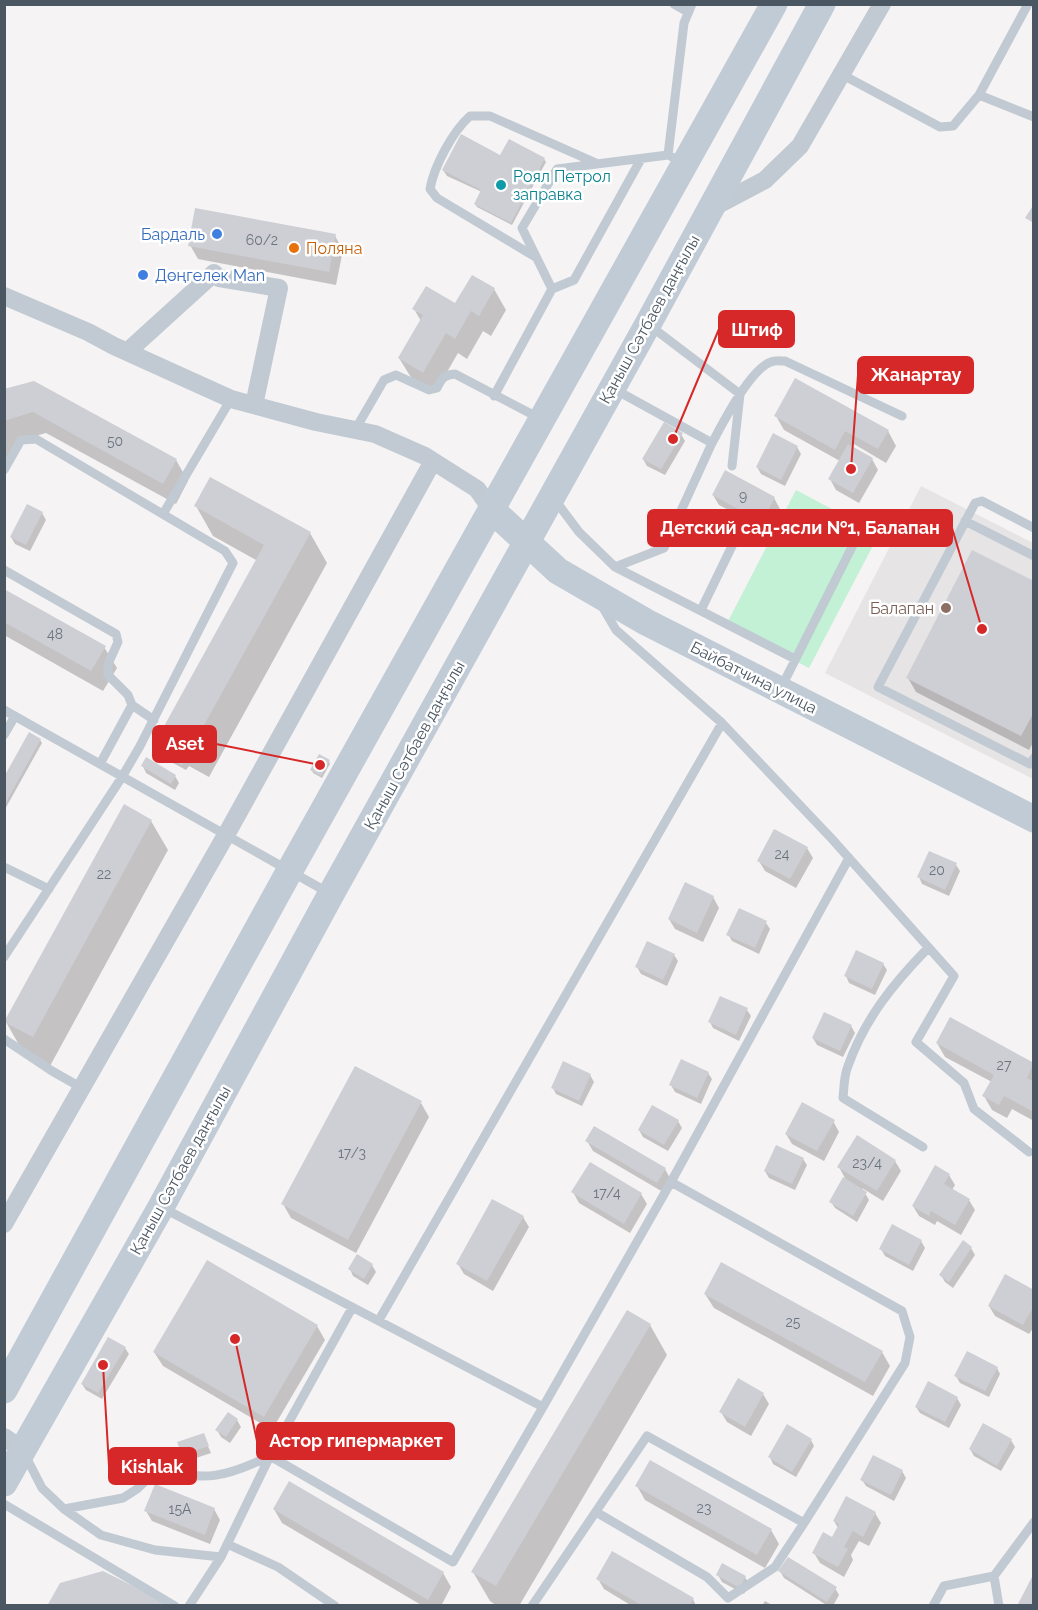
<svg xmlns="http://www.w3.org/2000/svg" width="1038" height="1610" viewBox="0 0 1038 1610" font-family="Raleway,sans-serif">
<style>
.education{fill:#e6e4e5}
.green{fill:#c3f1d5}
.shadow{fill:#0003}
.building{fill:#cdcfd5}
.lines{fill:none;stroke-linecap:round;stroke-linejoin:round}
.lane{stroke:#c1cad2;stroke-width:9}
.street{stroke:#c1cad2;stroke-width:18}
.secondary{stroke:#c1cbd6;stroke-width:27}
.culture-dot{fill:#0f9aa8;stroke:#fff;stroke-width:2}
.shop-dot{fill:#3f7fe0;stroke:#fff;stroke-width:2}
.food-dot{fill:#e8710a;stroke:#fff;stroke-width:2}
.education-dot{fill:#8d6e63;stroke:#fff;stroke-width:2}
.labels{text-anchor:middle;stroke-width:5;stroke-linejoin:round;paint-order:stroke}
.number-label{font-size:14px;fill:#6b747e}
.culture-label{font-size:16px;fill:#0d838f;stroke:#fff;text-anchor:start}
.shop-label{font-size:16px;fill:#366cbe;stroke:#fff;text-anchor:end}
.food-label{font-size:16px;fill:#c56008;stroke:#fff;text-anchor:start}
.street-label{font-size:16px;fill:#4a5661;stroke:#fff}
.education-label{font-size:16px;fill:#785e54;stroke:#fff;text-anchor:end}
.leader{fill:none;stroke:#d62828;stroke-width:2}
.callout-dot{fill:#d62828;stroke:#fff;stroke-width:2}
.callout{fill:#d62828;stroke:#d62828;stroke-width:2}
.callout-label{font-size:18px;text-anchor:middle;font-weight:bold;fill:#fff}
</style>
<rect width="100%" height="100%" fill="#f5f3f3"/>
<!-- education -->
<path class="education" d="M921,486L1033,543V779L825,673Z"/>
<!-- green -->
<path class="green" d="M796,490L879,534L809,668L726,625Z"/>
<!-- shadow -->
<path class="shadow" d="M501,157L544,159L546,162L512,225L477,207L475,204L482,192L447,176L443,170Z
M335,236L343,250L336,285L198,259L190,245Z
M494,289L506,310L491,336L483,331L467,359L458,353L435,393L412,379L399,358L421,321L414,309L456,305Z
M4,391L176,460L188,481L176,504L46,433L17,441L4,465Z
M776,416L888,431L896,446L886,463L854,444L852,448L872,459L878,470L859,503L836,490L830,479L840,461L784,430Z
M681,434L685,441L665,475L647,466L643,459Z
M797,447L801,454L785,486L761,474L757,467Z
M725,472L774,498L780,509L768,531L719,505L713,495Z
M196,506L310,533L327,563L209,777L189,766L186,770L158,755L154,748L258,561L213,536Z
M42,513L46,520L30,551L15,544L11,537Z
M1034,583V741L1029,750L916,692L908,678Z
M4,591L104,647L117,668L103,691L4,635Z
M40,740L42,743L4,811V780Z
M329,761L330,764L322,778L313,773L312,770Z
M143,766L175,776L179,783L175,790L146,773Z
M151,821L168,850L50,1066L23,1052L6,1022Z
M807,848L813,858L796,888L765,871L759,861Z
M956,865L960,871L949,896L922,884L919,877Z
M713,897L719,908L703,942L675,929L669,919Z
M766,923L770,929L759,954L732,941L728,934Z
M674,955L678,961L667,986L641,974L637,967Z
M883,964L887,970L875,995L849,983L846,976Z
M747,1010L751,1016L739,1041L713,1028L710,1022Z
M950,1019L1034,1064V1121L1012,1109L1007,1118L992,1110L984,1096L992,1082L945,1057L937,1043Z
M851,1026L855,1033L843,1057L817,1045L813,1038Z
M708,1073L712,1079L701,1104L675,1092L671,1085Z
M590,1075L594,1082L582,1106L556,1094L553,1088Z
M421,1103L429,1117L356,1253L291,1218L283,1204Z
M678,1121L682,1128L668,1151L643,1137L639,1130Z
M833,1121L839,1132L824,1161L792,1144L786,1134Z
M587,1141L665,1169L671,1180L663,1192L593,1151Z
M803,1159L807,1165L795,1190L769,1178L765,1171Z
M895,1161L901,1171L883,1201L862,1188L869,1200L857,1222L835,1208L831,1202L847,1182L839,1167Z
M949,1175L955,1185L952,1190L969,1200L975,1210L961,1235L937,1221L935,1225L919,1216L913,1206Z
M573,1192L641,1194L647,1204L630,1233L579,1203Z
M523,1217L529,1227L493,1291L464,1274L458,1264Z
M921,1241L925,1248L913,1271L885,1256L881,1249Z
M971,1248L975,1255L953,1288L945,1282L941,1275Z
M372,1265L376,1272L368,1285L353,1276L350,1269Z
M1034,1292V1327L1029,1334L995,1316L989,1306Z
M705,1294L882,1352L890,1366L873,1396L714,1308Z
M650,1325L667,1355L519,1606H497L490,1601L473,1572Z
M317,1326L325,1340L272,1430L163,1366L154,1352Z
M125,1348L129,1354L102,1399L86,1390L82,1384Z
M997,1368L1000,1374L989,1397L960,1383L956,1376Z
M763,1394L769,1404L751,1436L727,1422L721,1412Z
M957,1398L961,1405L949,1428L920,1413L916,1407Z
M228,1414L237,1420L241,1427L230,1443L221,1437L217,1430Z
M203,1435L211,1453L187,1461L179,1443Z
M811,1440L814,1446L796,1477L773,1464L770,1457Z
M1011,1440L1015,1447L1001,1471L974,1456L970,1449Z
M874,1457L902,1471L906,1478L894,1501L866,1486L862,1480Z
M289,1483L443,1573L451,1587L441,1606H423L282,1523L274,1509Z
M637,1486L771,1530L779,1544L765,1568L645,1500Z
M214,1509L220,1520L210,1544L152,1521L146,1511Z
M875,1513L881,1523L869,1546L859,1541L851,1555L853,1560L844,1577L820,1563L814,1553L832,1539L838,1528L834,1521Z
M780,1571L835,1588L839,1595L833,1606H828L784,1578Z
M718,1575L745,1577L749,1584L744,1594L722,1582Z
M598,1579L693,1599L696,1606H632L604,1589Z
M765,1601L774,1606H762Z"/>
<!-- building -->
<path class="building" d="M461,134L500,155L509,139L545,158L511,223L474,204L481,190L442,170Z
M1034,204V223L1025,218Z
M195,208L336,234L329,272L188,246Z
M472,275L495,288L479,316L471,311L455,339L446,333L423,373L398,358L423,315L412,309L426,286L455,303Z
M795,378L889,430L878,449L845,431L835,450L774,416Z
M34,381L177,459L163,484L33,412L4,421V389Z
M664,422L683,433L661,469L642,459Z
M773,433L798,446L781,480L756,467Z
M848,444L873,458L853,493L828,479Z
M725,470L775,497L762,522L712,495Z
M210,477L311,532L182,765L152,748L264,545L194,506Z
M27,504L43,512L26,545L10,537Z
M972,550L1034,581V712L1021,736L906,678Z
M4,589L106,646L91,671L4,622Z
M29,732L41,739L4,806V777Z
M319,754L330,760L321,776L310,770Z
M146,757L176,775L171,784L141,766Z
M124,804L152,820L33,1037L4,1022Z
M774,829L808,847L790,879L757,861Z
M929,851L957,863L945,890L917,877Z
M685,882L714,896L697,933L668,919Z
M739,908L767,921L755,948L726,935Z
M647,941L675,954L663,980L635,967Z
M856,950L884,963L872,989L844,976Z
M720,996L748,1008L736,1035L708,1022Z
M824,1012L852,1025L840,1051L812,1038Z
M950,1017L1034,1063L1027,1078L1034,1082V1112L1004,1096L999,1105L982,1096L994,1075L936,1043Z
M681,1059L709,1072L697,1098L669,1085Z
M563,1061L591,1074L579,1101L551,1088Z
M355,1066L422,1101L348,1240L281,1204Z
M802,1102L835,1120L817,1151L785,1134Z
M652,1105L679,1120L664,1145L638,1130Z
M594,1126L666,1168L657,1183L585,1141Z
M857,1135L896,1160L877,1191L837,1167Z
M776,1145L804,1158L792,1184L764,1171Z
M590,1162L642,1193L624,1224L571,1192Z
M935,1165L950,1174L944,1184L970,1199L955,1225L931,1211L929,1216L912,1206Z
M843,1177L867,1192L853,1216L829,1202Z
M492,1199L524,1216L487,1281L456,1264Z
M892,1224L922,1240L909,1265L879,1249Z
M963,1240L972,1247L949,1282L939,1275Z
M357,1254L373,1264L364,1279L348,1269Z
M207,1260L318,1325L264,1417L153,1352Z
M721,1262L883,1351L865,1382L704,1294Z
M1005,1274L1034,1290V1306L1023,1325L988,1306Z
M627,1310L651,1324L496,1586L471,1572Z
M108,1337L126,1347L98,1393L81,1384Z
M967,1351L998,1367L985,1391L954,1376Z
M738,1378L764,1393L745,1427L719,1412Z
M928,1381L958,1397L945,1422L915,1407Z
M228,1412L238,1419L226,1437L215,1430Z
M983,1423L1012,1439L997,1466L969,1449Z
M787,1424L812,1439L792,1472L768,1457Z
M204,1433L209,1446L182,1455L177,1442Z
M873,1455L903,1470L891,1495L860,1480Z
M650,1460L772,1529L757,1555L635,1486Z
M289,1481L444,1572L428,1600L273,1509Z
M155,1484L215,1508L205,1535L144,1511Z
M846,1496L876,1512L863,1537L853,1531L844,1547L848,1549L838,1567L812,1553L823,1532L832,1537L839,1524L833,1521Z
M612,1551L694,1598L689,1606H643L596,1579Z
M788,1557L837,1587L827,1602L778,1571Z
M722,1563L746,1576L740,1588L716,1575Z
M103,1571L173,1606H47L60,1583Z
M1034,1573V1606H1017Z"/>
<g class="lines">
<!-- lane -->
<path class="lane" d="M674,4L688,12
M841,74L940,127L953,126L979,95L1034,117
M979,95L1028,4
M668,155L684,23L692,4
M537,258L437,198L430,189C434,166 453,131 470,116H490L596,163
M552,289L574,280L641,159
M649,325L740,394L732,466
M614,389L712,443L664,548L615,567
M494,396L552,289L522,228L557,169L668,155L683,162
M355,430L384,380L396,375L429,390L437,388C442,378 444,375 455,374L541,419
M712,443C723,423 750,369 771,362C775,360 781,361 785,361L902,416
M4,470L21,440L36,439L225,551L233,563L140,746L122,777L4,957
M555,500L579,532L615,567L795,659
M163,514L231,399
M965,521L1034,556
M1034,528L982,501L975,503L878,687L1030,764L1034,758
M4,570L116,634L118,642L108,664V675L128,695L132,705L100,764
M602,606L616,630L722,723L832,839L954,976L916,1042L964,1083L974,1109L1029,1152
M701,610L733,544
M781,688L856,539
M132,705L154,720
M4,710L329,893
M4,735L15,716
M4,867L49,889
M4,1039L52,1071L82,1088
M923,1147L843,1098C844,1088 844,1075 848,1066C865,1018 894,983 928,948
M671,1182L849,858
M163,1208L543,1407L671,1182L902,1311L910,1337L905,1363L804,1523L647,1436L532,1606
M379,1320L722,723
M25,1455L42,1488L64,1509L101,1535L155,1550L221,1557
M4,1504L175,1606
M64,1509L123,1498L137,1489L157,1470C206,1481 224,1478 270,1456L453,1562L543,1407
M596,1512L707,1577L728,1598L775,1567L804,1523
M227,1544L278,1567L335,1606
M994,1576L999,1606
M189,1606L221,1557L270,1456L352,1308
M933,1606L944,1586L994,1576L1034,1522"/>
<!-- street -->
<path class="street" d="M710,209L765,180L800,146L882,4
M4,296L88,332L114,346L231,399L316,422L375,434L425,456L477,489L492,510
M127,352L214,273L219,278L279,288L254,405
M4,1224L226,835L433,461
M4,1437L23,1450"/>
<!-- secondary -->
<path class="secondary" d="M492,510L558,571L646,622L1034,819
M4,1390L290,870L774,4
M4,1483L161,1207L331,894L648,324L822,4"/>
</g>
<!-- markers -->
<circle class="culture-dot" cx="501" cy="185" r="6"/>
<g class="shop-dot">
<circle cx="217" cy="234" r="6"/>
<circle cx="143" cy="275" r="6"/>
</g>
<circle class="food-dot" cx="294" cy="248" r="6"/>
<circle class="education-dot" cx="946" cy="608" r="6"/>
<g class="labels">
<!-- number labels -->
<g class="number-label">
<text x="262" y="245">60/2</text>
<text x="115" y="446">50</text>
<text x="743" y="501">9</text>
<text x="55" y="639">48</text>
<text x="782" y="859">24</text>
<text x="937" y="875">20</text>
<text x="104" y="879">22</text>
<text x="1004" y="1070">27</text>
<text x="352" y="1158">17/3</text>
<text x="867" y="1168">23/4</text>
<text x="607" y="1198">17/4</text>
<text x="793" y="1327">25</text>
<text x="704" y="1513">23</text>
<text x="180" y="1514">15А</text>
</g>
<!-- culture labels -->
<g class="culture-label">
<text x="513" y="182">Роял Петрол<tspan x="513" dy="18">заправка</tspan></text>
</g>
<!-- shop labels -->
<g class="shop-label">
<text x="205" y="240">Бардаль</text>
<text x="155" y="281" text-anchor="start">Дөңгелек Man</text>
</g>
<!-- food labels -->
<g class="food-label">
<text x="306" y="254">Поляна</text>
</g>
<!-- street labels -->
<g class="street-label">
<text transform="translate(649 319) rotate(-61)" y="6">Қаныш Сәтбаев даңғылы</text>
<text transform="translate(754 677) rotate(27)" y="6">Байбатчина улица</text>
<text transform="translate(414 745) rotate(-61)" y="6">Қаныш Сәтбаев даңғылы</text>
<text transform="translate(180 1170) rotate(-61)" y="6">Қаныш Сәтбаев даңғылы</text>
</g>
<!-- education labels -->
<g class="education-label">
<text x="934" y="614">Балапан</text>
</g>
</g>
<!-- callouts -->
<path class="leader" d="M673 439L719 329M851 469L858 375M982 629L952 528M320 765L216 744M235 1339L257 1441M103 1365L109 1466"/>
<g class="callout-dot">
<circle cx="673" cy="439" r="6"/>
<circle cx="851" cy="469" r="6"/>
<circle cx="982" cy="629" r="6"/>
<circle cx="320" cy="765" r="6"/>
<circle cx="235" cy="1339" r="6"/>
<circle cx="103" cy="1365" r="6"/>
</g>
<g class="callout">
<rect x="719" y="311" width="75" height="36" rx="6"/>
<rect x="858" y="357" width="115" height="36" rx="6"/>
<rect x="648" y="510" width="304" height="36" rx="6"/>
<rect x="153" y="726" width="63" height="36" rx="6"/>
<rect x="257" y="1423" width="197" height="36" rx="6"/>
<rect x="109" y="1448" width="87" height="36" rx="6"/>
</g>
<g class="callout-label">
<text x="757" y="336">Штиф</text>
<text x="916" y="381">Жанартау</text>
<text x="800" y="534">Детский сад-ясли №1, Балапан</text>
<text x="185" y="750">Aset</text>
<text x="356" y="1447">Астор гипермаркет</text>
<text x="152" y="1473">Kishlak</text>
</g>
<!-- border -->
<rect width="1038" height="1610" fill="none" stroke="#4a5661" stroke-width="12"/>
</svg>
